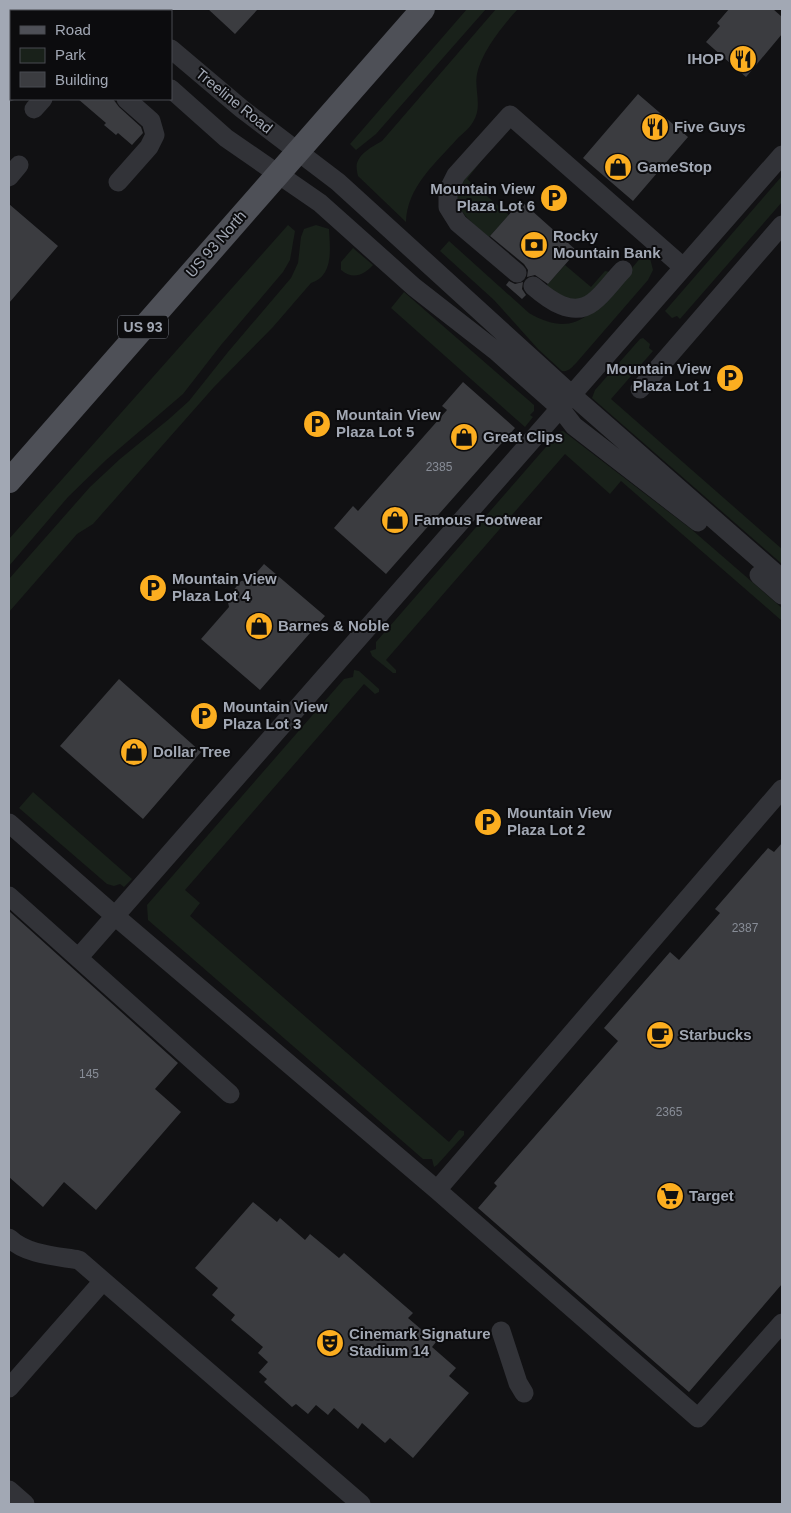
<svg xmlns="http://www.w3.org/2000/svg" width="791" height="1513" viewBox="0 0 791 1513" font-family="Arial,sans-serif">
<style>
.green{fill:#19211a}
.building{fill:#3b3c40}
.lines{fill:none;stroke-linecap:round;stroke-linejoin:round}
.minor{stroke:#323338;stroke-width:19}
.major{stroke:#4e5057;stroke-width:24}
.labels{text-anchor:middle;stroke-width:4;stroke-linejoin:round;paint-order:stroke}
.number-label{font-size:12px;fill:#888d97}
.shield{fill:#0c0c0e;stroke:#757982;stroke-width:1}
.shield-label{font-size:14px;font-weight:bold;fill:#a2a8b4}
.poi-label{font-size:15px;font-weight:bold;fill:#a2a8b4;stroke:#0c0c0e;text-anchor:start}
.street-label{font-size:15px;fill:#a2a8b4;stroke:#0c0c0e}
</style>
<rect width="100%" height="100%" fill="#111113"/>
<!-- green -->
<path class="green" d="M467,9H486L376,134L356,150L350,144Z
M496,9H518C503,25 482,51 477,74C474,90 483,107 473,122C469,129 462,134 457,139C435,164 407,187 406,222L358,176C357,172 356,166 357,163C360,153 373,146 382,141Z
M482,160L467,179L509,215L489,237C475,225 449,208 458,186C461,179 476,166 482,160Z
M782,176V202L680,319L677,316L672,318L665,311Z
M288,225L295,231L290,260L283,272L221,345L183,394L106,460L68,497L9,566V539Z
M316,225L329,229C330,248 334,276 311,283L273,327L214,387L93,524L77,534L9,612V579L90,487L120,459L169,419L189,401L228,352L291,278L298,263L301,237L304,229Z
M449,241L529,313C567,335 585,322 612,292C622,280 632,268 642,256H646L650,258L653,270L648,280L577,362C572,367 569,372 562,371L538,349L494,300L440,251Z
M353,248L373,265C364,275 353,280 341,270V262Z
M565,265L591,287L605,271L610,272L586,299L564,300L545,287Z
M404,292L534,405V411L530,415L533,417L525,427L391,308Z
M643,338L650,344L649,348L653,351L611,399L782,549V564L592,398L595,390L640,339Z
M563,431L691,529L782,608V621L621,481L610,494L565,454L386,660L396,670V673H393L372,656L370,651L376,649V642L559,432Z
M354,670L359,671L379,689V692L375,694L364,684L185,890L200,903L190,916L449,1142L459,1130L464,1131V1135L437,1165L434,1167L432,1159H423L148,920L147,905L344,679L353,677Z
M33,792L132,879L124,887L120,884L114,886L107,884L19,808Z"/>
<!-- building -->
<path class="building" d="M208,9H258L235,34Z
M729,9H773L782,17V34L746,77L706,42L720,26L717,23Z
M638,94L688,137L633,201L583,158Z
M78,99H113L119,107L141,127L143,133L132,145L118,133L116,135L104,125L106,123Z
M521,201L577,251L548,284L535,275L527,277L528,270L524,264L490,236Z
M9,204L58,246L9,303Z
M509,281L515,284L523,282L522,289L526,295L522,299L506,285Z
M463,382L515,428L386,574L334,528L353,506L358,511L447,410L442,406Z
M264,564L325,616L260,690L201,639L229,607L227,598L241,581L250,580Z
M119,679L201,752L143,819L60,746Z
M782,843V1284L689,1392L478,1208L497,1186L494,1183L618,1041L604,1028L670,952L679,960L720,913L715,909L768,848L774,852Z
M9,911L178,1063L155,1089L181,1112L96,1210L64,1182L43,1207L9,1177Z
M253,1202L277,1222L280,1218L305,1240L310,1234L339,1258L344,1253L413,1313L408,1318L436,1342L432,1347L456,1368L449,1376L469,1393L413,1458L390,1438L385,1443L362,1423L358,1429L334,1408L328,1415L316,1405L308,1414L296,1404L292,1407L264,1382L267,1379L259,1372L268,1362L258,1353L263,1347L231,1320L235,1315L212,1295L218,1288L195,1268Z"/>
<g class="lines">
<!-- minor -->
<path class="minor" d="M116,9L120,11
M80,11L82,9
M171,49L242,109L338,182L572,395L782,579
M171,89L226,138L320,203L414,287L496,351L560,408L574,426L698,522
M9,92L11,89
M34,109L43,99
M9,177L19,165
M118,182L149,147L155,135L151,121L126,99
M517,273L458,223L448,207V191L456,175L510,115L683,267
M533,286C549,300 573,318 593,302C604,294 613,280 623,270
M640,389L782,225
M759,575L782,595
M9,823L115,916L437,1190L698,1418L782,1323
M9,896L230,1094
M79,957L782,155
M437,1190L782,789
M9,1238C27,1255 56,1256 79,1260L361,1504
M501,1331L518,1383L524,1393
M9,1388L103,1281
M9,1490L25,1504"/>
<!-- major -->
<path class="major" d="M9,481L423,9"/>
</g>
<!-- icons -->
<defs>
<g id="restaurant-disc" transform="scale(1.4375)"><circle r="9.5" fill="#fcae20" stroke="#0c0c0e"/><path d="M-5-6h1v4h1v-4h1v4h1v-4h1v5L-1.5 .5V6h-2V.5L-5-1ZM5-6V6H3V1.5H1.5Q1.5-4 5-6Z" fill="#111"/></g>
<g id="shop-disc" transform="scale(1.4375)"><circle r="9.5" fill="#fcae20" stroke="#0c0c0e"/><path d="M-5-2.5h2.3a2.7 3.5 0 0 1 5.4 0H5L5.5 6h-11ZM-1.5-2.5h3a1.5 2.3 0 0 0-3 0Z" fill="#111"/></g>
<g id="parking-disc" transform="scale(1.4375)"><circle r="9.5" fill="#fcae20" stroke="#0c0c0e"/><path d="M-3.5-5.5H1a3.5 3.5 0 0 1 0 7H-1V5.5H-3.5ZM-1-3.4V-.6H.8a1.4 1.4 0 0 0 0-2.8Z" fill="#111"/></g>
<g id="bank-disc" transform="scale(1.4375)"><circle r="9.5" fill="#fcae20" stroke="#0c0c0e"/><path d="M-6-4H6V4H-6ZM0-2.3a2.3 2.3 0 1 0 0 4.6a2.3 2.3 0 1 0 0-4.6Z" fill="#111"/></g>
<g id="cafe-disc" transform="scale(1.4375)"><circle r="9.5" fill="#fcae20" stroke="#0c0c0e"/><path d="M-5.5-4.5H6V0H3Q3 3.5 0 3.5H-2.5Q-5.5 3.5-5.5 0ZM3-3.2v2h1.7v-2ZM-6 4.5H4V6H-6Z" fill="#111"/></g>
<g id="supermarket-disc" transform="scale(1.4375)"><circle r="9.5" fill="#fcae20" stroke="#0c0c0e"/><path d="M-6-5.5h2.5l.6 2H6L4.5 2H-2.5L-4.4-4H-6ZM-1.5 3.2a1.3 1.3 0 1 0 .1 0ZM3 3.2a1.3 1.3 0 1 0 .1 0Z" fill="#111"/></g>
<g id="theatre-disc" transform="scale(1.4375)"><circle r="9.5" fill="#fcae20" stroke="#0c0c0e"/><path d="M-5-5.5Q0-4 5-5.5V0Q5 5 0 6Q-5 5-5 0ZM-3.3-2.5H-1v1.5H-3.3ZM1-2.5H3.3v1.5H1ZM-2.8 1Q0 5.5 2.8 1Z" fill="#111"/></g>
</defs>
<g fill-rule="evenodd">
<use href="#restaurant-disc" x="743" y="59"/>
<use href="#restaurant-disc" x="655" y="127"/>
<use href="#shop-disc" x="618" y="167"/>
<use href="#parking-disc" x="554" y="198"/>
<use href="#bank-disc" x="534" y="245"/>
<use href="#parking-disc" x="730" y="378"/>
<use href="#parking-disc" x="317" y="424"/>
<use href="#shop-disc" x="464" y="437"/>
<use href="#shop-disc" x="395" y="520"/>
<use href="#parking-disc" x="153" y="588"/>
<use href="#shop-disc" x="259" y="626"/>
<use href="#parking-disc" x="204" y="716"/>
<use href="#shop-disc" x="134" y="752"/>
<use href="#parking-disc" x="488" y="822"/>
<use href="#cafe-disc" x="660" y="1035"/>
<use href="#supermarket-disc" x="670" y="1196"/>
<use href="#theatre-disc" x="330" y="1343"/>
</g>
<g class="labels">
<!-- number labels -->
<g class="number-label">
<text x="439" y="471">2385</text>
<text x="745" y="932">2387</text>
<text x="89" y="1078">145</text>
<text x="669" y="1116">2365</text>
</g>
<!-- shield labels -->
<rect class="shield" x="118" y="315.5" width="50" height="23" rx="4"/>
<g class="shield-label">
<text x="143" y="332">US 93</text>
</g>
<!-- poi labels -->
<g class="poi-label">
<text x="724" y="64" text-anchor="end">IHOP</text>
<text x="674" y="132">Five Guys</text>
<text x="637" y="172">GameStop</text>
<text x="535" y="194" text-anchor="end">Mountain View<tspan x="535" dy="17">Plaza Lot 6</tspan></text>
<text x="553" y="241">Rocky<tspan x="553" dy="17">Mountain Bank</tspan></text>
<text x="711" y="374" text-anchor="end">Mountain View<tspan x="711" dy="17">Plaza Lot 1</tspan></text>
<text x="336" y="420">Mountain View<tspan x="336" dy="17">Plaza Lot 5</tspan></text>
<text x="483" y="442">Great Clips</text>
<text x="414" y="525">Famous Footwear</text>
<text x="172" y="584">Mountain View<tspan x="172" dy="17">Plaza Lot 4</tspan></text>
<text x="278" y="631">Barnes &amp; Noble</text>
<text x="223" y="712">Mountain View<tspan x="223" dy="17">Plaza Lot 3</tspan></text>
<text x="153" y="757">Dollar Tree</text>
<text x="507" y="818">Mountain View<tspan x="507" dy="17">Plaza Lot 2</tspan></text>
<text x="679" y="1040">Starbucks</text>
<text x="689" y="1201">Target</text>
<text x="349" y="1339">Cinemark Signature<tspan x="349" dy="17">Stadium 14</tspan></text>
</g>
<!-- street labels -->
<g class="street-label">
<text transform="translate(234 101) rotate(39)" y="5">Treeline Road</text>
<text transform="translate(216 244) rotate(-49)" y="5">US 93 North</text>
</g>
</g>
<!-- border -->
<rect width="791" height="1513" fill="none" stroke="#a2a8b4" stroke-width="20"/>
<!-- legend -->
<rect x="10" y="10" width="162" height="90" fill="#0c0c0e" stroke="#484a50"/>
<rect x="20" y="26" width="25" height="8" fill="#4e5057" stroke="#484a50"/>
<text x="55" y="35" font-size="15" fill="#a2a8b4">Road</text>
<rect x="20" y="48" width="25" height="15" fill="#19211a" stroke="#484a50"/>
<text x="55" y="60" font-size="15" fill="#a2a8b4">Park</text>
<rect x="20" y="72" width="25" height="15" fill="#3b3c40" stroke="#484a50"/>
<text x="55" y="85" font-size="15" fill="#a2a8b4">Building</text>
</svg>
